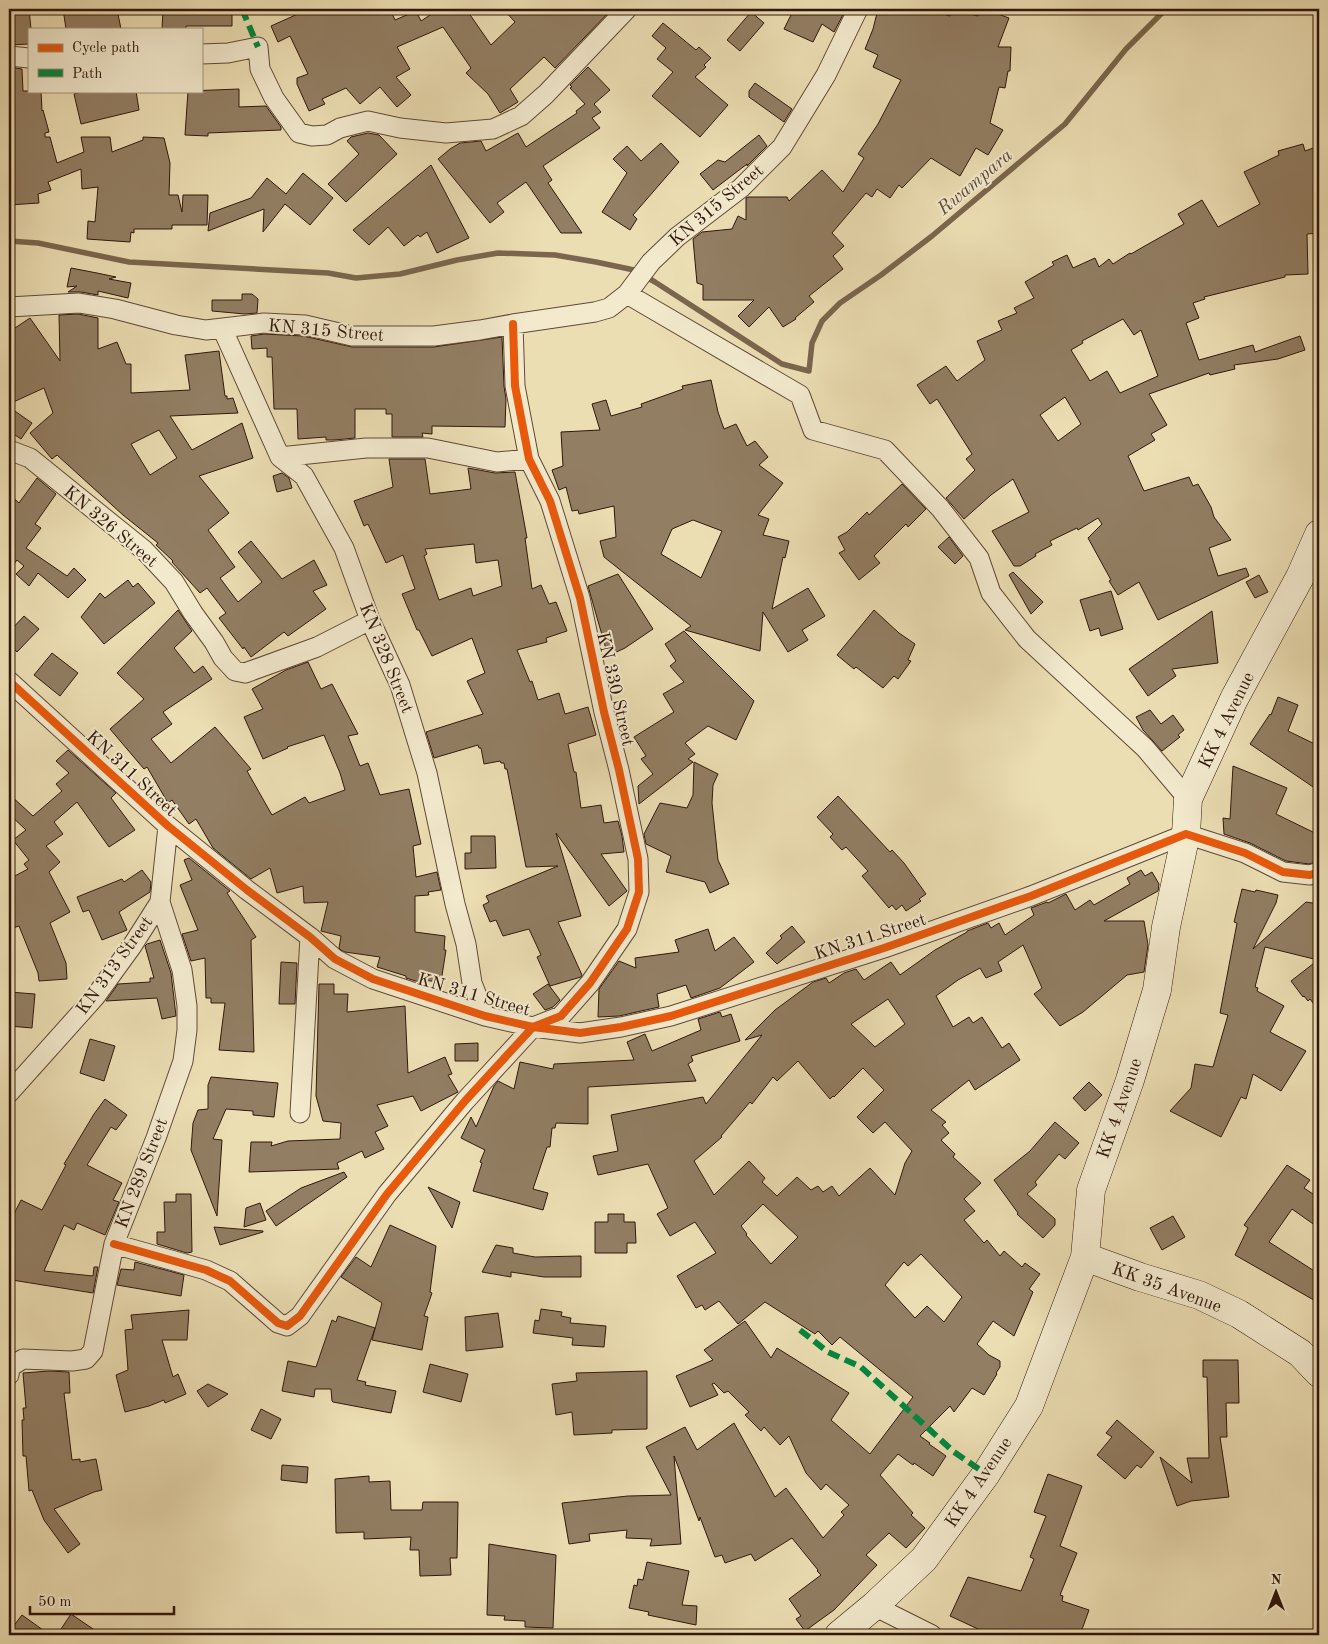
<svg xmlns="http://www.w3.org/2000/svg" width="1328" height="1644" viewBox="0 0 1328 1644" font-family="'Old Standard TT',serif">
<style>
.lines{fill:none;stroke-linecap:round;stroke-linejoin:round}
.stream{stroke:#7a664e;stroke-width:5.5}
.building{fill:#927e63;stroke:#30170c;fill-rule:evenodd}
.street-casing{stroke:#5f4936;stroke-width:21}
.secondary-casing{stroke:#30170c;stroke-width:29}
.street{stroke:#f3eace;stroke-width:19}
.secondary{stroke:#f3eace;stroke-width:28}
.quiet{stroke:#00873e;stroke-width:6;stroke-dasharray:12 6;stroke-linecap:butt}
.cycleway-casing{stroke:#f3eace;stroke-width:11}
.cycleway{stroke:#e8590c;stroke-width:8}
.labels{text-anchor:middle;stroke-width:4;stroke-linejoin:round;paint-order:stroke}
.street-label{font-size:18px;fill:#30170c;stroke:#f3eace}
.water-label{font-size:19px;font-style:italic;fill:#624b38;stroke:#f3eace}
</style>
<rect width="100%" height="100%" fill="#ecdeb3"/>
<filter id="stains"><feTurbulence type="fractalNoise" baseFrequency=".004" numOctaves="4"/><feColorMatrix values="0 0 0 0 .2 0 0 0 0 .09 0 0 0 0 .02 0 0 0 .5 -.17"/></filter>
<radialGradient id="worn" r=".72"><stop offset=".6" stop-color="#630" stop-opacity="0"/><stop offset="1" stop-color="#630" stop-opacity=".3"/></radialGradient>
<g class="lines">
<!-- stream -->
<path class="stream" d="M9,241L38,243L129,262L328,273L356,278L400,274L457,260L498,253L555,255L596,262L634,270L655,282L782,364L809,371L812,343L822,321L840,303L881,275L932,236L1065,124L1126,49L1166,9"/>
</g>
<!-- building -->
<path class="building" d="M9,9H29L31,29H29V44L9,45Z
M63,9H117L121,29H66Z
M163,9H232V26H186V29H162Z
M309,9H390L395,20L416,11L421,21L439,9H466L491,45L515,22L503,9H612L555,68L544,57L510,89L518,102L500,113L488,94L466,73L471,68L443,27L397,47L410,69L396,77L411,95L397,107L380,87L360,104L346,88L322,99L325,104L309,111L297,84V78L308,74L290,36L278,42L271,26Z
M794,9H846L834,32L822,24L813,42L784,29Z
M878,9H926L950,16L952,9L978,16L980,9H984L1009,18L998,47H1011L1010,71H1008L1005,88L999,87L990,123L1003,130L988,155L976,148L960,176L931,158L902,188L899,185L890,198L877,189L872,197L866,193L832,233L844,246L833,256L843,269L809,296L814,302L795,318L796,319L783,327L769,307L749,327L738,316L754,300H703V285L697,283L693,239L702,232L732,229L738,216L746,220V198L748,197H787L789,201L822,170L843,192L864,158L858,154L878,124L901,80L873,67L878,55L865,49L873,29Z
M751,12L764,23L740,51L727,40Z
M663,23L696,50L699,47L711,58L704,65L706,67L695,77L728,105L700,137L652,96L673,72L657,59L666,48L652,36Z
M9,67L22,69L23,91H41L42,111L43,110L49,132L45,133V137H50L57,163L84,152L81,137H110L112,152L143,140V137L164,138L170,163L169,195H178L182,212L183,195H208L207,225H172V229H134V233L131,232L130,242L87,239L88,221L95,222L98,187L82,189L81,169L48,182L51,190L38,194L39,203L9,205Z
M588,67L610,90L594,104L601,112L592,118L600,128L543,166L552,180L548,183L582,233H561L526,182L497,203L504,212L490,223L438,159L450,149L460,143L481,141L486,151L518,133L526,147L577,113L576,111L585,104L570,88L572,87L570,85Z
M755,83L792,109L784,122L749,97V91Z
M239,89V107L266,106L281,127V130L208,133V136L185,135L188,91Z
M85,91H136L139,110L81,124L74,94Z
M368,133L379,135L397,154L346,202L328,184L359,154L347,141L351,137Z
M759,135L767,146L747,166V164L713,190L700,174L718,160L725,162Z
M661,143L679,162L633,215L637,219L630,230L602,212L627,173L613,159L627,146L641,161Z
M1303,144L1305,151L1319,146V233L1307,234L1308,274L1285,275V277L1204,297L1205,299L1193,303L1199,318L1186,323L1199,360L1253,345L1255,352L1300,336L1305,350L1278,359L1234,365L1235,369L1210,375L1209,373L1149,394L1167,425L1151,434L1155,440L1128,456L1144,491L1189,477L1193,486L1198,484L1211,507L1214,517L1231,540L1209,548L1218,576L1246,568L1249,576L1158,620L1139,582L1118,595L1109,581L1111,580L1088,538L1102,524L1098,518L1078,530L1077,528L1050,541L1052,545L1035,554L1036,556L1020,566H1014L992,531L1029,512L1013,479L991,495L964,519L946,498L975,470L966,459L972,454L937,399L930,404L917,385L946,366L957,381L985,360L977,341L1002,330L998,321L1017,313L1014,308L1034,298L1025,282L1054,265L1052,262L1067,255L1073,268L1095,258L1099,267L1109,259L1113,264L1130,253L1131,254L1143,247L1184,224L1178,214L1202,200L1218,227L1260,204L1244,172L1279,155L1278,151ZM1123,319L1134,335L1141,330L1158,376L1120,393L1107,371L1090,381L1071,350L1083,343L1082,341ZM1065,397L1081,424L1058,441L1040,415Z
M431,165L469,238L437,253L427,232L420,237L418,235L404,246L388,227L369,245L353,230Z
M303,173L333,198L310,225L285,204L263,232L264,209L208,231L210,213L251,198L267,178L286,194Z
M71,268L97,273L116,277L109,279L131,283L128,298L98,291V295L81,292H68L77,286L67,287Z
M242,294H252L258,299L257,313L245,314L212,311V300H242Z
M78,314L98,318V349L117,342L126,364H131V393L190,390L185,355L219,351L225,396H227V399L233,398L238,413L170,416L192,450L242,423L253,458L199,476L229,513L208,530L235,567L220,578L238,602L262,582L238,552L251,541L282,579L314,560L327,585L313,591L326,609L288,636L284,632L251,657L244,647L243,649L219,618L226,613L207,588L200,593L172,562L173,561L156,545L158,543L123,515L57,455L52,459L30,433L53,413L44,388L9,404V332L30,318L60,361L59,315ZM159,430L177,458L150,475L131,444Z
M264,334L303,336L352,347H434L502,337L504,386L506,399L505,427L432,426V434L422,433L423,437H392V414H386V409H355V438L334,440H326V437L298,439L297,409H274L272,357H267V348L252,349L251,336Z
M711,380L718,412L724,429L736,424L747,446L755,441L768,457L759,465L783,483L758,515L769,519L763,535L789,541L785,558L783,557L772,609L808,588L825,616L802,630L808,640L788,652L763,612L760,651L685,630L691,626L604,557L600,541L616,537L614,506L579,514L578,510L572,511L566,487L559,490L552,470L563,466L561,432L600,430L592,404L606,400L611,416L642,407L641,404L683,389L682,386ZM693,520L722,531L701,578L661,554L672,529Z
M9,407L32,423L21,439L9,431Z
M389,459H425L430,494L471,489L468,468L495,473L515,472L527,538H525L532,589L541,585L549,604L556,602L567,631L546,638L547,642L517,650L530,682L532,681L538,700L559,693L565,714L588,707L596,735L568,744L574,772H576L581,808L601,805L604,823L618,821L622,836L624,852L601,854L627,891L609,906L556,833L581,916L558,922L582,975L581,977L550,986L537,957L541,955L529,929L503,936L496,920L490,922L483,905L489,902L486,896L558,866L526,867L507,769H505L504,763H501L500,761L484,764L481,748H479L478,745L434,758L426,732L483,714L467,681L485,673L472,638L432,656L419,630H417L402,594L415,589L403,555L386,563L368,524L364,526L354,501L393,487ZM474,544L476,563L498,560L502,586L473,596L471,588L439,600L424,556L427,554L425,549Z
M282,473L289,478L292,488L277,492L273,476Z
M37,478L56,494L35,524L41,528L26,548L67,576L74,568L86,580L68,598L38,573L29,586L16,574L24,566L17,560L9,571V494L19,503Z
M902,484L926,509L908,527L906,524L874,556L880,563L859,580L839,553L845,550L838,537L847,532L867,512L869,515Z
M949,537L963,556L955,564L938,547Z
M1013,572L1043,602L1031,614L1009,575Z
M618,574L653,629L625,648L608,656L588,586Z
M1259,575L1268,592L1255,598L1246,582Z
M128,580L133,587L138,583L155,603L104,644L81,617L100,593L105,598Z
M1111,591L1123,629L1101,636L1099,628L1090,631L1080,600Z
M178,610L192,631L174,648L194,673L203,666L212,679L163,712L172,724L151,739L171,763L215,727L251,769L247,771L272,815L305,797L309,803L345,790L340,773L324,735L287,747L288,748L263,759L244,717L263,709L252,689L286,670L308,662L321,689L332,684L358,734L348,736L360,766L368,763L380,795L409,789L421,844L413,846L416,877L437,872L441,890L428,892L429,895L415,896V932L445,936L444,950H446L441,982L421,980V983L419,982L406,978V976L377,967L380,957L345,952L341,950L339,948L341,936L321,931L328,902L304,903L303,886L277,893L270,868L251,879L213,848L196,819L189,824L172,800L168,803L147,767L144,769L110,729L144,699L117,673Z
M874,610L899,633L915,644L908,660L911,661L898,679L894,676L883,688L856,667L854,669L837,655Z
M1212,611L1218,663L1172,669L1176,676L1148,696L1129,669Z
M24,616L39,629L17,652L9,644V632Z
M684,631L754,701L736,740L708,726L685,743L695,754L688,759L693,762L639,804L638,786L653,774L641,759L646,756L634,737L674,712L663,694L684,682L670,666L676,661L665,644Z
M52,653L78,673L60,696L34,675Z
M1278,697L1298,705L1288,731L1319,746V791L1250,744L1270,714L1271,715Z
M1150,710L1161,724L1173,715L1184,730L1178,735L1180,737L1162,751L1143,730L1136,717Z
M68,750L116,793L111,798L135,830L109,847L77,802L54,822L63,834L46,846L60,862L49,872L70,912L50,923L66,963L67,979L39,981L38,973L19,926L13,928L9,917V879L28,869L24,864L29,860L13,840L26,830L9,814V794L33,816L62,791L56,784L69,773L56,761Z
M694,762L718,774L713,785L712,803L718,860L729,884L710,893L705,882L666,872L671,856L646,844L644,834L660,803L687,808L693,795Z
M1233,766L1287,788L1276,814L1319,835V861L1309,864L1286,861L1250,843L1224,834L1223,818L1230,819Z
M838,796L890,852L892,850L904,863L926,894L919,899L921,901L906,911L902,905L896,910L892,905L889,908L862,876L868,871L846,847L842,850L830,837L833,834L817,817Z
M471,836H495L496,868L465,869V853H471Z
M189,858L230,891L227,893L256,937L251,940L254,1052L219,1050L225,1003H211V998H206L205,958L191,961L182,934L198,930L180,885L192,880L184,860Z
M142,870L151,882L150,892L119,912L127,930L102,940L89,910L83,912L77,897L122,879L124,882Z
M1141,870L1145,876L1152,872L1159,884L1158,891L1104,921H1144L1148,945L1144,972L1127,975L1083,1012L1060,1026L1034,994L1042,988L1023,945L998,962L1002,971L986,978L980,968L958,980L936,996L953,1027L969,1017L973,1023L982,1017L1002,1048L1009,1043L1020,1060L975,1090L969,1080L931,1110L946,1122L942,1125L949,1133L941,1140L955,1154L953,1157L981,1183L964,1199L975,1211L964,1220L984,1243L987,1240L1000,1256L1004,1251L1022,1267L1025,1263L1040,1274L1029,1289L1033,1292L1014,1336L993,1321L977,1344L989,1355L1000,1361V1367L996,1373L997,1374L984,1395L972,1388L954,1412L950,1406L920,1436L930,1443L929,1444L946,1456L933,1476L914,1463L913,1465L898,1454L880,1475L913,1513L911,1515L925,1528L906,1548L889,1533L866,1555L877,1565L834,1610L805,1631L796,1619L801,1616L789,1599L821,1575L817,1571L818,1570L792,1538L755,1561L751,1554L725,1563L722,1555L715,1557L700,1517L699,1521L674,1456L681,1544L650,1546L652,1539L626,1538L627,1530L589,1534L590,1541L569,1544L562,1503L628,1496L671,1495L646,1447L685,1427L697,1450L734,1423L775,1497L786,1488L823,1538L844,1515L841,1512L849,1505L826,1484L821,1490L806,1473L789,1436L780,1445L764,1427L761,1431L745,1415L749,1412L728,1391L724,1393L714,1383L712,1384L718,1395L690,1407L676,1376L713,1360L704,1350L745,1321L771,1358L777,1348L849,1393L831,1420L870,1454L913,1397L840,1337L832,1345L818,1331L815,1334L765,1302L738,1324L719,1301L705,1310L702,1305L696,1308L677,1276L716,1253L695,1222L670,1236L657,1214L668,1208L648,1164L598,1175L593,1156L618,1151L611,1115L703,1097L706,1104L762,1035L745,1040L775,1010L813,982L826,978L829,983L844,973L856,969L864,980L891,962L900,975L935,950L967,932V931L988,923L991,928L999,923L1005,935L1034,915L1031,908L1047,902L1048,903L1066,894L1075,910L1090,900L1094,905L1130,884L1127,878ZM888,999L905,1024L875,1047L851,1024ZM798,1061L830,1099L833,1096L834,1097L863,1068L884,1090L857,1117L873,1133L885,1122L912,1151L905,1163L895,1195L870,1168L839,1196L832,1186L823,1192L818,1186L811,1190L797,1177L777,1196L762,1182L765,1178L749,1161L714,1195L694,1161L722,1137L721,1136L750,1102L752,1104L773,1077L777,1081ZM763,1204L798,1237L771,1264L746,1235L747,1234L741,1226ZM921,1254L962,1297L944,1322L927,1306L915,1318L885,1285L904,1262L908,1266Z
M1242,889L1255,892L1256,890L1278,895L1276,903L1253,949L1306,902L1319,904V1011L1310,999L1308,1001L1304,996L1303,997L1291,981L1318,960L1265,947L1255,987L1258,988L1257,991L1284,1006L1270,1032L1306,1051L1281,1091L1253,1074L1246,1099L1241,1097L1221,1137L1170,1111L1191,1088L1195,1064L1213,1067L1228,1015L1220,1013L1237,923L1234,922Z
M792,926L805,942L777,964L766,953L782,938L780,936Z
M708,929L715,951L734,937L754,962L720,988L691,998L686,985L657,994L659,1007L619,1016L598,1017L599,989L619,961L636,968L635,958L679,952L675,940Z
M160,940L171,973L176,1016L162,1019L157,998L106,1001L118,984L150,982V978H154L145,946L147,944Z
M281,962L297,963L295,1004H279Z
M319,984H334V994H348L347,1012L405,1006L408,1073L445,1057L452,1074L448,1075L458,1092L421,1111L413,1096L377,1105L388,1126L375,1132L384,1149L365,1158L362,1151L337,1163L339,1169L249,1172L251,1142H272L271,1146L288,1141L340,1139L341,1123L323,1121L316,1096Z
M548,984L560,1000L553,1007L545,1010L533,994Z
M9,992L35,994L32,1028L9,1026Z
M720,1012L722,1017L731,1014L740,1041L691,1056L693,1061L688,1064L696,1081L588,1087V1124L556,1123L555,1128H552L550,1147H547L533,1189L548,1193L543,1210L473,1191L482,1163L480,1162L485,1150L461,1138L471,1117L476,1127L494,1086L498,1081L514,1089L520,1062L553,1069L554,1064L634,1060L627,1042L645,1034L652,1051L701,1030L698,1019Z
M90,1039L115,1046L104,1081L80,1073Z
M478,1043V1061H455V1044Z
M211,1077L278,1083L274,1117L253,1115V1111L226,1109L213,1139L222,1140L217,1216L191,1150L193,1123L198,1110L208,1109V1085Z
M1089,1082L1102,1095L1085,1111L1073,1098Z
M105,1099L127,1115L116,1130L111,1127L87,1165L122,1183L113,1200L119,1202L105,1235L77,1223L74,1230L64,1225L44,1271L93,1276L94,1267H98L93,1293L12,1280V1276L9,1275V1214L13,1216L21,1200L42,1210L66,1165L64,1164L94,1114Z
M1055,1122L1079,1143L1065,1159L1059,1154L1035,1182L1037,1185L1027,1194L1055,1219V1225L1043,1238L1017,1214L1018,1213L994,1180L1030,1151Z
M1287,1165L1310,1180L1304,1188L1319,1198V1228L1292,1209L1269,1242L1319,1274V1303L1235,1255L1248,1228L1244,1225Z
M344,1172L347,1177L276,1226L266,1211L301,1188Z
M428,1187L460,1202L452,1228Z
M176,1194H191L192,1252L187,1253L157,1244V1232H165L164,1202H176Z
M260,1203L266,1220L244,1227L246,1208Z
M608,1214H624V1222H635L636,1243H627V1253H595V1222H608Z
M1173,1216L1185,1237L1162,1250L1150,1228Z
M390,1225L436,1246L430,1292L432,1293L424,1316L428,1317L422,1350L372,1340L382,1303L341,1277L356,1257L371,1267Z
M214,1227L263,1231V1232L220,1245Z
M496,1245L513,1248V1253L535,1257L581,1256V1277H544L511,1272V1277L482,1272Z
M135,1262L184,1275L181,1296L117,1285L121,1269L134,1270Z
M541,1309L562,1312L561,1316L571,1318L570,1323L606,1326L604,1347L572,1345L573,1338L533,1333L535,1320L539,1321Z
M189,1310L187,1340H162L173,1377L178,1374L186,1394L165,1403L164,1400L149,1406L125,1412L116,1375L128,1370L125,1330L133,1329L131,1315Z
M498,1313L503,1347L466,1351L465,1317Z
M338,1316L375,1328L357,1380L366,1382L365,1385L396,1391L391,1413L333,1402L332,1401L331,1389H315L314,1397L282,1391L288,1361L316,1367L332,1320L336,1322Z
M1203,1360H1238L1239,1403H1226L1227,1437H1220L1229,1497L1191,1501L1177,1506L1160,1457L1192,1483L1187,1458H1209L1207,1377H1203Z
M430,1364L468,1374L461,1402L423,1392Z
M49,1371L69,1372L70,1393H64L72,1460L80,1459V1462L96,1459L102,1490L94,1492L54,1509L80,1544L68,1553L44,1520L32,1490L29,1491L26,1456H23L22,1420H24L23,1408H26L23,1373Z
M647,1371V1429L612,1430V1433L574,1435L572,1412L556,1415L552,1384L577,1381L576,1373Z
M208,1384L228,1394L208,1407L197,1391Z
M261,1409L281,1419L271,1439L251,1430Z
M1117,1420L1154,1452L1141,1468L1137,1465L1125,1479L1097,1455L1112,1437L1106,1433Z
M282,1465L308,1467L307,1483L281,1480Z
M1048,1474L1082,1486L1060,1546L1077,1553L1060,1595L1063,1596L1062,1601L1089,1610L1080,1635H991L950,1616L968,1577L1021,1591L1034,1559L1030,1557L1046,1516L1034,1512Z
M369,1476V1482L390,1481L391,1510H422L423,1502H458L457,1558H450L451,1575L420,1576L419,1550H410L411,1537L364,1539V1532L336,1533L335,1479Z
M489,1544L556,1555L553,1628L525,1627V1621L504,1620L505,1616L487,1615Z
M647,1562L689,1571L682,1605L697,1606L696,1625L648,1615L649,1612L629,1608L634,1585L637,1586L638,1579L643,1580Z
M71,1614L102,1635H57Z
M22,1615L50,1635H9V1632Z"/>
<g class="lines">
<!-- street casing -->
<g class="street-casing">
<path id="street" d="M201,54L228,53L258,47L260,69L274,98L299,133L312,136L327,135L340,128L368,121L400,128L446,133L493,129L521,116L546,94L627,9
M9,56L29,58
M627,294L800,395L813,430L885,450L940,508L979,558L991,593L1027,639L1145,748L1188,799
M9,307L79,303L115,309L176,325L206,330L264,323L305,325L352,336H434L480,330L513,324L595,312L609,308L627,294L651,262L677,237L741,188L782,147L826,75L858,9
M222,328L280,457L304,476L344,548L370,620L400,685L427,773L455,904L466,944L472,983L485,1016
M9,450L30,458L144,550L174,582L193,613L214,642L223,658L235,671L245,673L317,647L370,620
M280,457L366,448H428L497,462L529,459
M9,681L168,826L247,890L310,937L335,959L373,979L485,1016L533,1027L580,1033L621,1027L671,1016L884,948L1031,896L1186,834L1245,853L1283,872L1310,875L1319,872
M9,1093L95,997L132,946L160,902L168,826
M300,1113L310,937
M114,1244L206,1270L230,1281L278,1323L287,1326L300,1316L387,1194L465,1101L533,1027L561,1016L590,983L627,929L639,892L638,859L619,770L604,712L580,598L550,501L529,459L515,386L513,324
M9,1375L10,1367L23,1359L72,1361L86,1359L93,1351L114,1244L156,1138L183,1061L187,1030V1006L182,970L160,902
M874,1606L932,1635"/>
</g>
<!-- secondary casing -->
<g class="secondary-casing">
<path id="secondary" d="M1085,1257L1140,1277L1199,1295L1239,1314L1300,1353L1319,1373
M839,1635L874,1606L924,1559L986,1474L1029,1406L1085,1257L1091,1190L1130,1080L1157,990L1166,927L1186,834L1188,799L1234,699L1300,577L1319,534"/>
</g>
<!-- street -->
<use href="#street" class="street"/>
<!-- secondary -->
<use href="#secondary" class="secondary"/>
<!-- quiet -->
<path class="quiet" d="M242,9L258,47
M800,1330L828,1352L861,1367L954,1452L986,1474"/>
<!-- cycleway casing -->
<g class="cycleway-casing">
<path id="cycleway" d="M9,681L168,826L247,890L310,937L335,959L373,979L485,1016L533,1027L580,1033L621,1027L671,1016L884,948L1031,896L1186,834L1245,853L1283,872L1310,875L1319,872
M114,1244L206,1270L230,1281L278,1323L287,1326L300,1316L387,1194L465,1101L533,1027L561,1016L590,983L627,929L639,892L638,859L619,770L604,712L580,598L550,501L529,459L515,386L513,324"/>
</g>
<!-- cycleway -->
<use href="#cycleway" class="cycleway"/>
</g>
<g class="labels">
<!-- street labels -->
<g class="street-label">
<text transform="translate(716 205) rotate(-40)" y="6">KN 315 Street</text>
<text transform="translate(326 330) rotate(5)" y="6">KN 315 Street</text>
<text transform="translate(111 526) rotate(40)" y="6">KN 326 Street</text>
<text transform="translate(387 658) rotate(68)" y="6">KN 328 Street</text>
<text transform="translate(616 689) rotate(77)" y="6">KN 330 Street</text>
<text transform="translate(1226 720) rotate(-64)" y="6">KK 4 Avenue</text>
<text transform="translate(132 773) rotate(43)" y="6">KN 311 Street</text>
<text transform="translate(870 936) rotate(-18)" y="6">KN 311 Street</text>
<text transform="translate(114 965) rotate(-54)" y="6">KN 313 Street</text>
<text transform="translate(474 994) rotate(16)" y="6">KN 311 Street</text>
<text transform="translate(1119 1108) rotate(-71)" y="6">KK 4 Avenue</text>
<text transform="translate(141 1173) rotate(-69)" y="6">KN 289 Street</text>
<text transform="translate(1167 1287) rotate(20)" y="6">KK 35 Avenue</text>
<text transform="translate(978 1482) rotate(-56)" y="6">KK 4 Avenue</text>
</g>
<!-- water labels -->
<g class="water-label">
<text transform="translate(974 181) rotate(-40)" y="7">Rwampara</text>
</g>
</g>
<!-- margin -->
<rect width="1328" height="1644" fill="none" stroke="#ecdeb3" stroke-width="30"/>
<rect x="10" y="10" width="1308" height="1624" fill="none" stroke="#30170c" stroke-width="2.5"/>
<rect x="15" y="15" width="1298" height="1614" fill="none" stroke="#30170c"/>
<!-- legend -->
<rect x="28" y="28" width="175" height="65" fill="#f3eace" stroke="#a59680"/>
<rect x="38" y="44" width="25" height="8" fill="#e8590c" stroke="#a59680"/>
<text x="72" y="52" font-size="15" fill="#30170c">Cycle path</text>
<rect x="38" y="69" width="25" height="8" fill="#00873e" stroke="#a59680"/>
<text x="72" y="78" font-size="15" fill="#30170c">Path</text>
<!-- north arrow -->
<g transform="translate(1276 1592)" stroke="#f3eace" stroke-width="4" paint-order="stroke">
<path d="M0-4L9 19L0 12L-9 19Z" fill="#30170c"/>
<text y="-8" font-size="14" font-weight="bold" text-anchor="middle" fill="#30170c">N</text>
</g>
<!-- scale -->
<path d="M30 1606v8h144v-8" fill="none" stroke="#30170c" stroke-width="2.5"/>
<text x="38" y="1606" font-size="15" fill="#30170c" stroke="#f3eace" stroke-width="4" paint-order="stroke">50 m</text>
<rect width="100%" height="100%" filter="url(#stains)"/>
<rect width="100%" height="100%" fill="url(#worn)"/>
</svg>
